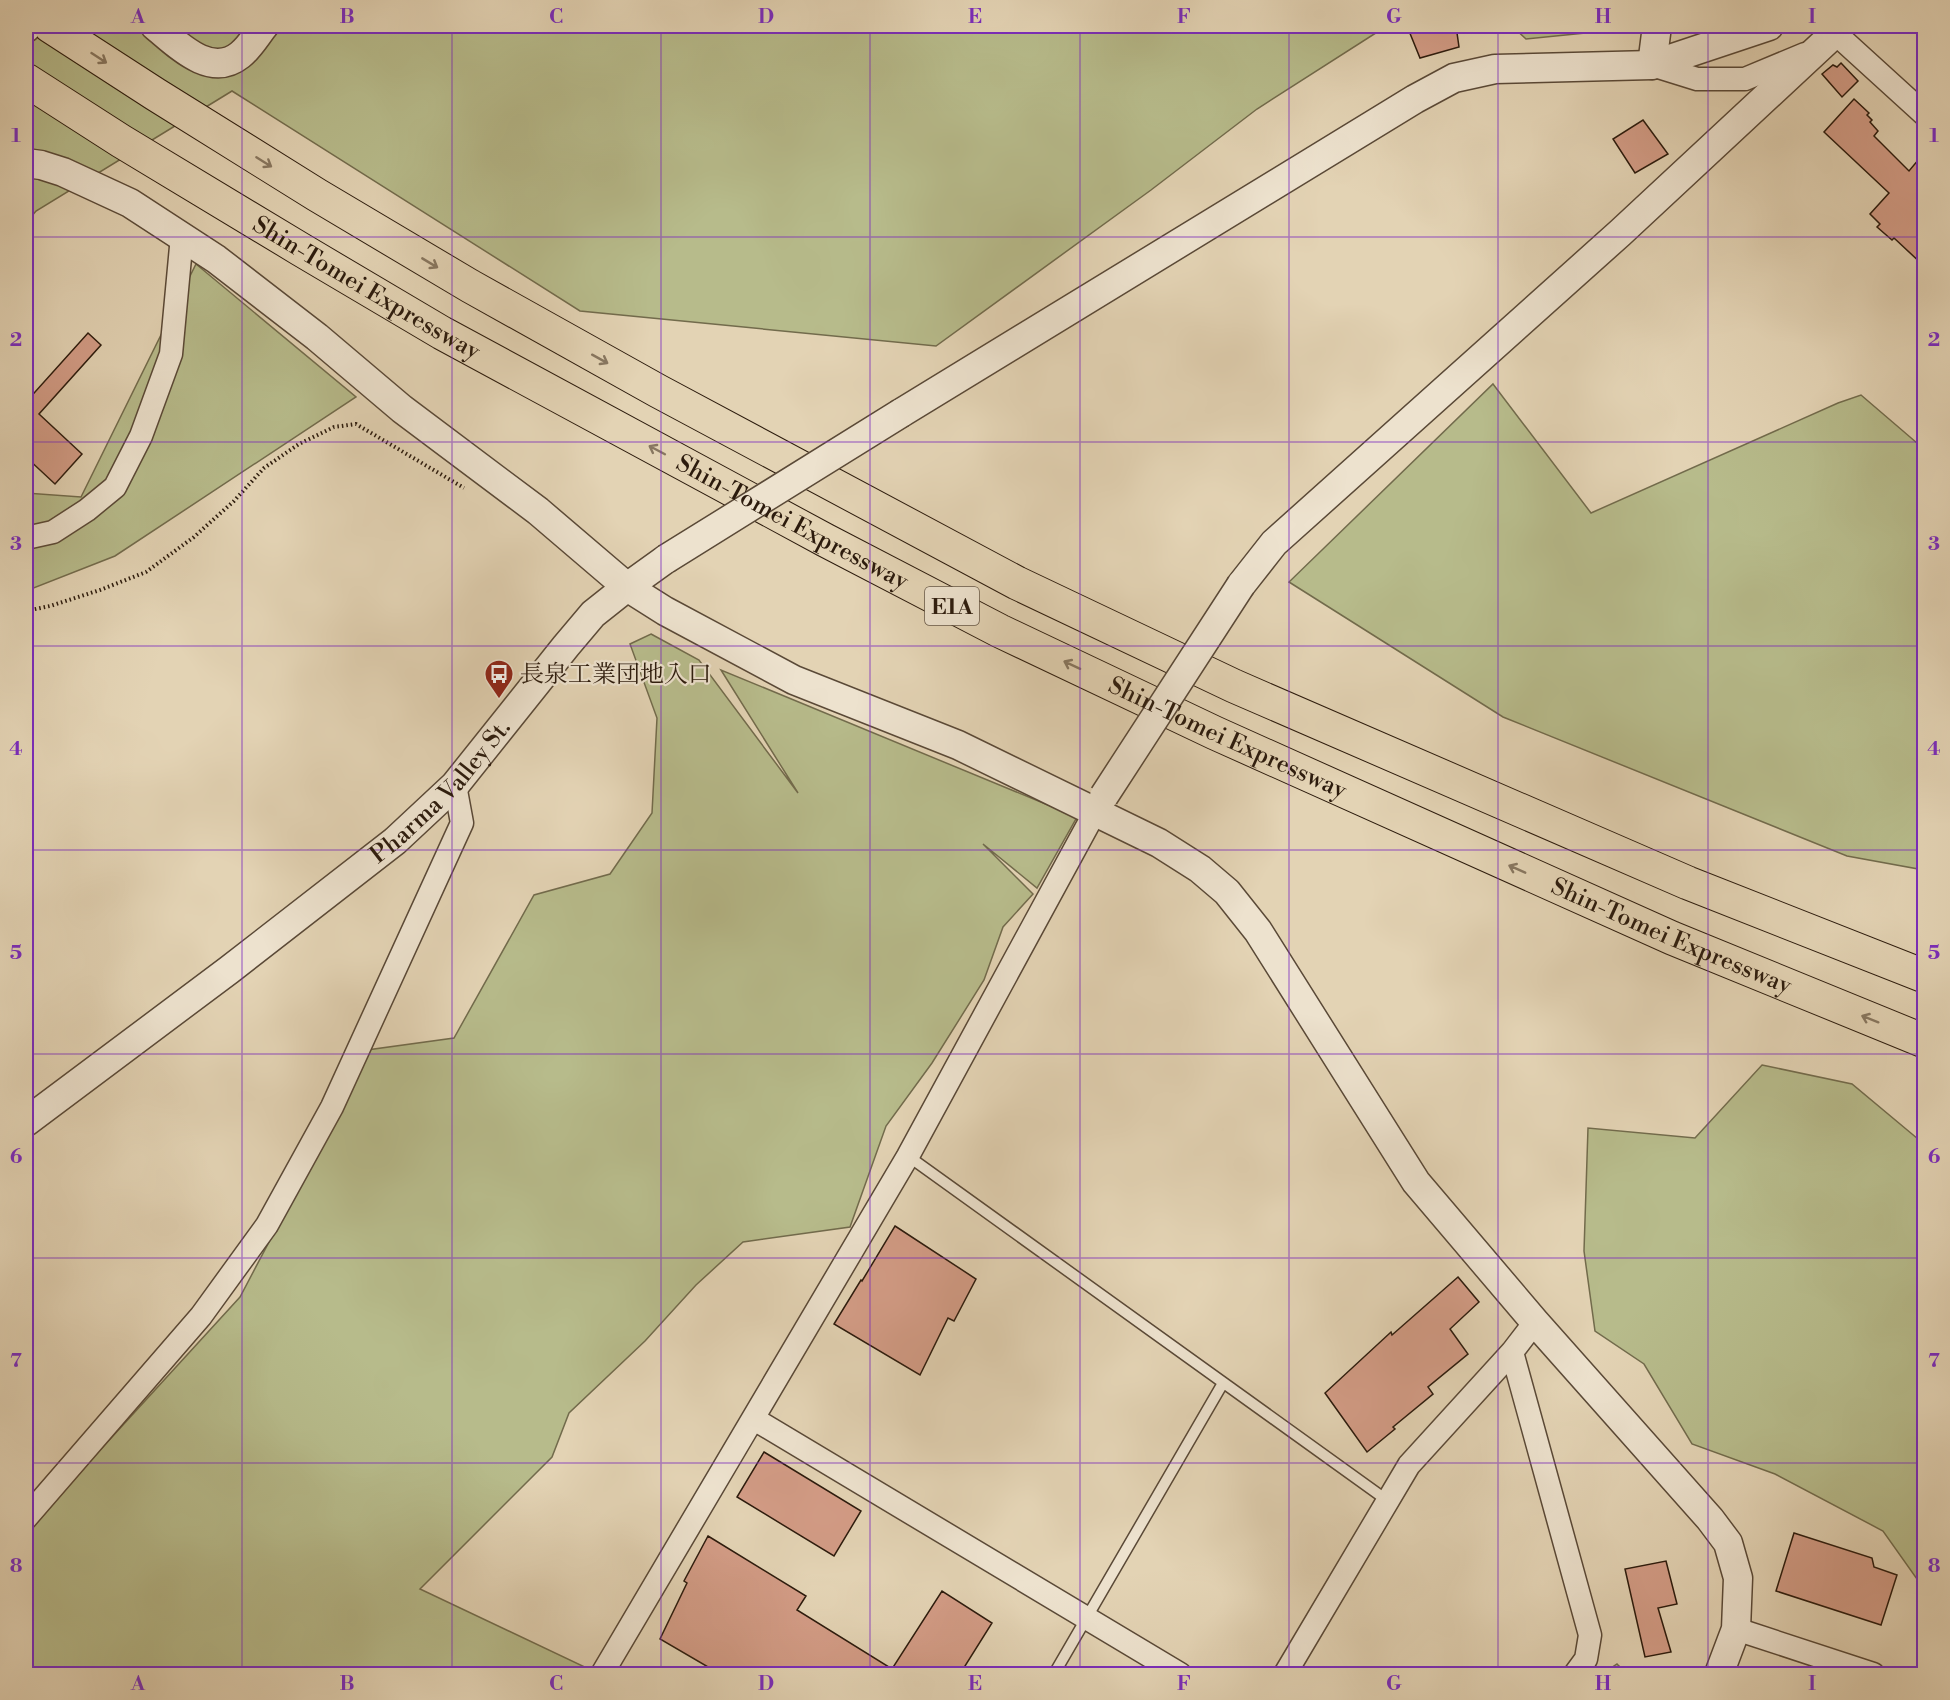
<svg xmlns="http://www.w3.org/2000/svg" width="1950" height="1700" viewBox="0 0 1950 1700" font-family="'Libre Bodoni','Noto Serif JP',serif">
<style>
.green{fill:#b7bb8b;stroke:#726b4c;stroke-width:1.5}
.building{fill:#d39c86;stroke:#2c1b0d;stroke-width:1.5}
.lines{fill:none;stroke-linecap:round;stroke-linejoin:round}
.service-casing{stroke:#5a4937;stroke-width:13}
.minor-casing{stroke:#5a4937;stroke-width:25}
.tertiary-casing{stroke:#5a4937;stroke-width:31}
.motorway-casing{stroke:#2c1b0d;stroke-width:35}
.path{stroke:#2c1b0d;stroke-width:4;stroke-dasharray:1.5 3;stroke-linecap:butt}
.service{stroke:#ede2ce;stroke-width:10}
.minor{stroke:#ede2ce;stroke-width:22}
.tertiary{stroke:#ede2ce;stroke-width:28}
.motorway{stroke:#e3d3b4;stroke-width:33}
.tertiary-bridge-casing{stroke:#5a4937;stroke-width:31;stroke-linecap:butt}
.tertiary-bridge{stroke:#ede2ce;stroke-width:28}
.oneway{stroke:#887760}
.grid{fill:none;stroke:#7b2cbf;stroke-width:1.5;stroke-opacity:0.55}
.labels{text-anchor:middle;stroke-width:4.5;stroke-linejoin:round;paint-order:stroke}
.shield{fill:#ede2ce;stroke:#665747;stroke-width:1.5}
.shield-label{font-size:22px;font-weight:bold;fill:#2c1b0d}
.street-label{font-size:24px;fill:#2c1b0d;stroke:#ede2ce}
.poi-label{font-size:24px;fill:#2c1b0d;stroke:#ede2ce;text-anchor:start}
.neatline{fill:none;stroke:#7b2cbf;stroke-width:2}
.grid-label{font-size:20px;text-anchor:middle;font-weight:bold;fill:#7b2cbf}
</style>
<rect width="100%" height="100%" fill="#e3d3b4"/>
<filter id="stains"><feTurbulence type="fractalNoise" baseFrequency=".00333" numOctaves="4"/><feColorMatrix values="0 0 0 0 .2 0 0 0 0 .09 0 0 0 0 .02 0 0 0 .5 -.17"/></filter>
<radialGradient id="worn" r=".72"><stop offset=".6" stop-color="#630" stop-opacity="0"/><stop offset="1" stop-color="#630" stop-opacity=".3"/></radialGradient>
<!-- green -->
<path class="green" d="M26,26H1392L1382,29L1257,109L1151,190L936,346L580,311L232,91L36,211L26,223Z
M1512,26H1636L1635,28L1526,39Z
M196,264L356,397L115,556L26,591V493L81,497Z
M1493,384L1591,513L1838,403L1861,395L1924,449V870L1847,856L1503,717L1289,582Z
M651,634L699,660L798,793L721,670L1077,817L1037,888L983,844L1033,894L1003,927L984,980L932,1063L886,1126L850,1227L743,1242L696,1285L645,1341L569,1413L552,1457L420,1589L589,1669L586,1674H26V1531L240,1297L364,1062L367,1050L454,1038L534,895L610,874L652,813L657,718L630,644Z
M1762,1065L1852,1084L1924,1144V1589L1883,1531L1775,1474L1692,1444L1644,1364L1595,1331L1584,1251L1588,1128L1695,1138Z
M1617,1664L1627,1674H1602Z"/>
<!-- building -->
<path class="building" d="M1407,26H1456L1459,47L1420,58Z
M1841,63L1858,81L1842,97L1822,74L1833,65L1837,67Z
M1854,99L1869,113L1867,115L1872,120L1870,122L1878,131L1874,136L1909,171L1924,153V266L1894,238L1892,240L1877,227L1880,224L1870,214L1889,193L1824,132Z
M1643,120L1668,154L1635,173L1613,139Z
M88,333L101,345L39,414L82,454L55,484L26,457V402Z
M895,1226L976,1279L954,1321L948,1318L920,1375L834,1324L861,1280L862,1281Z
M1458,1277L1479,1302L1450,1329L1468,1354L1428,1387L1433,1394L1393,1427L1395,1429L1367,1452L1325,1393L1391,1332L1392,1335Z
M764,1452L861,1511L834,1556L737,1497Z
M1794,1533L1872,1558L1874,1567L1897,1575L1881,1625L1776,1591Z
M708,1536L806,1596L797,1610L892,1669L942,1591L992,1623L960,1674H720L660,1639L687,1583L684,1581Z
M1666,1561L1677,1604L1658,1608L1671,1652L1645,1657L1625,1569Z"/>
<g class="lines">
<!-- service casing -->
<g class="service-casing">
<path id="service" d="M908,1156L1388,1501
M1054,1674L1223,1383"/>
</g>
<!-- minor casing -->
<g class="minor-casing">
<path id="minor" d="M1835,33L1924,114
M1652,65L1697,79H1745L1805,54
M26,538L53,532L87,510L115,487L141,436L171,354L182,236
M1512,1352L1590,1635L1586,1659L1575,1674
M754,1419L1180,1674
M26,1518L201,1316L267,1225L332,1107L462,823L455,785
M1736,1629L1873,1674
M602,1674L908,1156L1095,812
M1285,1674L1409,1465L1512,1352L1535,1322"/>
</g>
<!-- tertiary casing -->
<g class="tertiary-casing">
<g id="tertiary">
<path d="M155,26C177,44 210,79 240,55C250,47 256,36 264,26"/>
<path d="M26,28L27,26"/>
<path d="M1652,65L1657,26"/>
<path d="M26,163L41,165L63,172L130,203L216,259L317,337L402,409L538,511L627,587L665,611L794,680L958,745L1159,843L1200,869L1227,892L1258,931L1416,1182L1535,1322L1710,1519L1728,1543L1738,1578L1736,1629L1719,1674"/>
<path d="M901,413L1415,99L1454,78L1495,69L1652,65L1769,26"/>
<path d="M1241,585L1274,543L1620,233L1835,33"/>
<path id="s1" d="M26,1122L229,970L395,841L455,785L566,646L593,614L627,587L666,559"/>
</g>
</g>
<!-- motorway casing -->
<g class="motorway-casing">
<g id="motorway">
<path d="M50,26L155,94L317,195L470,286L658,391L1017,583L1234,686L1688,883L1924,976"/>
<path id="s2" d="M26,80L121,141L300,249L442,333L825,540L1000,631L1215,733L1672,938L1924,1041"/>
</g>
</g>
<!-- path -->
<path class="path" d="M26,611L50,606L100,590L146,572L194,537L234,501L264,468L299,444L334,427L356,424L464,488"/>
<!-- service -->
<use href="#service" class="service"/>
<!-- minor -->
<use href="#minor" class="minor"/>
<!-- tertiary -->
<use href="#tertiary" class="tertiary"/>
<!-- motorway -->
<use href="#motorway" class="motorway"/>
<!-- tertiary-bridge casing -->
<g class="tertiary-bridge-casing">
<path id="tertiary-bridge" d="M666,559L901,413
M1104,796L1241,585"/>
</g>
<!-- tertiary-bridge -->
<use href="#tertiary-bridge" class="tertiary-bridge"/>
</g>
<!-- one-way arrows -->
<defs><path id="oneway-shaft" d="M-6 0H5M1.5-3L5.5 0L1.5 3" fill="none" stroke-width="1.6" stroke-linecap="round" stroke-linejoin="round" transform="scale(1.5)"/></defs>
<g class="oneway">
<use href="#oneway-shaft" transform="translate(99 58) rotate(33)"/>
<use href="#oneway-shaft" transform="translate(264 162) rotate(32)"/>
<use href="#oneway-shaft" transform="translate(430 263) rotate(31)"/>
<use href="#oneway-shaft" transform="translate(600 359) rotate(29)"/>
<use href="#oneway-shaft" transform="translate(657 450) rotate(-152)"/>
<use href="#oneway-shaft" transform="translate(1072 665) rotate(-155)"/>
<use href="#oneway-shaft" transform="translate(1517 869) rotate(-156)"/>
<use href="#oneway-shaft" transform="translate(1870 1019) rotate(-158)"/>
</g>
<!-- grid -->
<path class="grid" d="M242,26V1674M452,26V1674M661,26V1674M870,26V1674M1080,26V1674M1289,26V1674M1498,26V1674M1708,26V1674M26,237H1924M26,442H1924M26,646H1924M26,850H1924M26,1054H1924M26,1258H1924M26,1463H1924"/>
<!-- icons -->
<defs>
<g id="bus-pin" transform="scale(1.5)"><path d="M0 17L-7.5 6A9.5 9.5 0 1 1 7.5 6Z" fill="#8f2418" stroke="#ede2ce"/><path d="M-5-6H5V4H4V6H2V4H-2V6H-4V4H-5ZM-3.5-4V0h7V-4ZM-3.5 1.2v1.5H-2V1.2ZM2 1.2v1.5H3.5V1.2Z" fill="#fff"/></g>
</defs>
<g fill-rule="evenodd">
<use href="#bus-pin" x="499" y="674"/>
</g>
<g class="labels">
<!-- shield labels -->
<rect class="shield" x="925" y="587" width="54" height="38" rx="4.5"/>
<g class="shield-label">
<text x="952" y="614">E1A</text>
</g>
<!-- street labels -->
<g class="street-label">
<text dy="8" stroke="none"><textPath href="#s2" startOffset="399">Shin-Tomei Expressway</textPath></text>
<text dy="8" stroke="none"><textPath href="#s2" startOffset="885">Shin-Tomei Expressway</textPath></text>
<text dy="8" stroke="none"><textPath href="#s2" startOffset="1371">Shin-Tomei Expressway</textPath></text>
<text dy="8" stroke="none"><textPath href="#s1" startOffset="531">Pharma Valley St.</textPath></text>
<text dy="8" stroke="none"><textPath href="#s2" startOffset="1857">Shin-Tomei Expressway</textPath></text>
</g>
<!-- poi labels -->
<g class="poi-label">
<text x="520" y="682">長泉工業団地入口</text>
</g>
</g>
<!-- margin -->
<rect width="1950" height="1700" fill="none" stroke="#e3d3b4" stroke-width="66"/>
<rect x="33" y="33" width="1884" height="1634" class="neatline"/>
<g class="grid-label">
<text x="138" y="23">A</text>
<text x="347" y="23">B</text>
<text x="556" y="23">C</text>
<text x="766" y="23">D</text>
<text x="975" y="23">E</text>
<text x="1184" y="23">F</text>
<text x="1394" y="23">G</text>
<text x="1603" y="23">H</text>
<text x="1812" y="23">I</text>
<text x="16" y="142">1</text>
<text x="1934" y="142">1</text>
<text x="16" y="346">2</text>
<text x="1934" y="346">2</text>
<text x="16" y="550">3</text>
<text x="1934" y="550">3</text>
<text x="16" y="755">4</text>
<text x="1934" y="755">4</text>
<text x="16" y="959">5</text>
<text x="1934" y="959">5</text>
<text x="16" y="1163">6</text>
<text x="1934" y="1163">6</text>
<text x="16" y="1367">7</text>
<text x="1934" y="1367">7</text>
<text x="16" y="1572">8</text>
<text x="1934" y="1572">8</text>
<text x="138" y="1690">A</text>
<text x="347" y="1690">B</text>
<text x="556" y="1690">C</text>
<text x="766" y="1690">D</text>
<text x="975" y="1690">E</text>
<text x="1184" y="1690">F</text>
<text x="1394" y="1690">G</text>
<text x="1603" y="1690">H</text>
<text x="1812" y="1690">I</text>
</g>
<rect width="100%" height="100%" filter="url(#stains)"/>
<rect width="100%" height="100%" fill="url(#worn)"/>
</svg>
